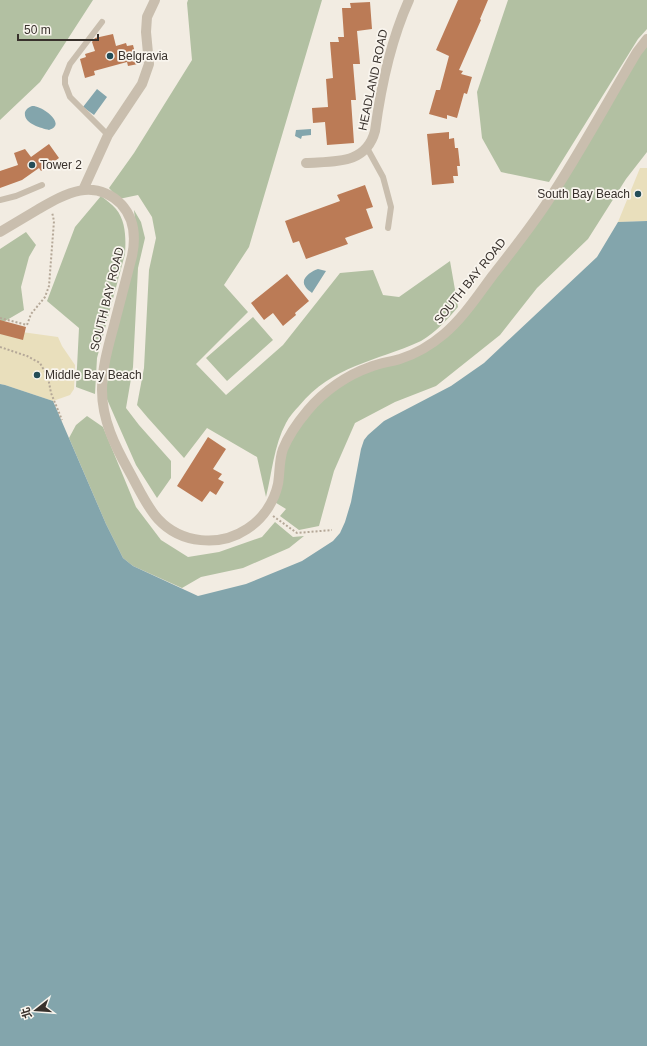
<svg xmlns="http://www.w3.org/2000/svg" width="647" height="1046" viewBox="0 0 647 1046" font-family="Helvetica,'Noto Sans TC',sans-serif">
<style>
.green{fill:#b2c0a2}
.sand{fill:#e9dfbc}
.water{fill:#83a5ac}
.building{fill:#bb7b56}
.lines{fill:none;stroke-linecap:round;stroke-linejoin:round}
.path{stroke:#b5a898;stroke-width:2;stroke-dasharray:2 2;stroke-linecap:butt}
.service{stroke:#c9beae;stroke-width:6}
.minor{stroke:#c9beae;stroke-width:10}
.poi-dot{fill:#244d57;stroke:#f9f5ee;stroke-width:1.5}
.labels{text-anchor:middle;stroke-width:3.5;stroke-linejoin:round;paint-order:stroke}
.poi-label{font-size:12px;fill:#38312c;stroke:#f9f5ee;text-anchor:start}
.street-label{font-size:12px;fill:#38312c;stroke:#f9f5ee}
</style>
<rect width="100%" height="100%" fill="#f2ece2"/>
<!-- green -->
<path class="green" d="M0,0H93L40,82L0,120Z
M188,0H322L249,247L224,285L248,312L196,364L226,395L283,345L340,273L373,270L383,295L399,297L450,261L458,307C447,320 436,332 421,341C375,362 333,365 299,406C294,411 289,417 286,423C274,445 272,473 266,497L257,457L207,428L184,458L148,418L137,405L144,368L149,270L156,238L152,217L138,195L119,199L109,188L134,153L192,60L187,3Z
M508,0H647V29L638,39L549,182L501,172L482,138L477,92Z
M647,43V152L626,179L588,239L537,288L500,335L436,386L395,402L355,423L334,471L319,526L299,530L280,516L286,509L273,501L288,436L332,385L436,341L525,235Z
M101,196C106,200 112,204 116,209C126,221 126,239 125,254L97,358L95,394L76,387L79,328L47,301L75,227Z
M134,210L141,222L145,238L138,268L133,367L126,408L139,425L171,461V478L157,498L136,465L106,397L109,359L135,221Z
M26,232L36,245L29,257L21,287L24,310L0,324V249Z
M253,317L273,340L227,381L206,358Z
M87,416L103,427L136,507L161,540L188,557L219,552L262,537L275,522L293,537L304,536L289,548L243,568L201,577L182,588L133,566L123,558L106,524L69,438L76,425Z"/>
<!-- sand -->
<path class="sand" d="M640,168H647V221L618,222Z
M0,329L58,337L62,346L75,365L74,389L70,395L53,401L5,385L0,384Z"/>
<!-- water -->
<path class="water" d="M97,89L107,97L94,115L83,107Z
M32,106C41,105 68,124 49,130C41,128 23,124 25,112C26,109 29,107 32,106Z
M311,129V135L302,136L301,139L295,136L296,130Z
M647,221V1046H0V384L5,385L53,401L106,524L123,558L133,566L198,596L246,584L302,561L333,541L340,533L345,522L351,502L361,449L364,440L368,435L384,421L451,386L484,363L597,257L618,222Z
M318,269L326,271L312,293C310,291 306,289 305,286C300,278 312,271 318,269Z"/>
<!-- building -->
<path class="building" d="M458,0H488L480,19L481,20L459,70L463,71L461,74L472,77L467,94L464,93L457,118L447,115V119L429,114L436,90H440L449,56L436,50Z
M370,2L372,29L357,31L360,64H353L356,100H351L354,143L327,145L325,122L313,123L312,108L328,107L326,79L333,78L330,42H339L338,37H344L342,8H351L350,3Z
M113,34L116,46L126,43L127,46L133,45L138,64L128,66L127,62L94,71L95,75L85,78L80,59L86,57L85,54L95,51L92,42L95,38Z
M449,132V139L454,138L455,148H458L460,166H457L458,176H453L454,183L432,185L427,134Z
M49,144L59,158L41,171L39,168L22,180L0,188V171L18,165L14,153L25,149L31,157Z
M365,185L373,207L366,209L373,228L345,238L348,244L306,259L299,241L293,243L285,221L340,201L337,195Z
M287,274L309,301L295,313L296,315L283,326L273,313L264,320L251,303Z
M0,320L26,327L23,340L0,334Z
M208,437L226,449L213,469L222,474L218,479L224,482L216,495L210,491L202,502L177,486Z"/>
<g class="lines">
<!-- path -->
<path class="path" d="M0,318L27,325L31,314L45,297L49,286L54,221L52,212
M0,347L27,356L40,363L48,377L51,393L62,420
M273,516L297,533L332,530"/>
<!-- service -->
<path class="service" d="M102,22L70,64L65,77V84L70,97L108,135
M367,148L383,177L391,207L388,228
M0,200L16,196L42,185"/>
<!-- minor -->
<path class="minor" d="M306,163C334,161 366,165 375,131C381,86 390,42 409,0
M83,190L108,135L142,84L149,64L146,32L147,17L155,0
M0,232C12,225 25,217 37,210C65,194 93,177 121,204C135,219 136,237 132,256C126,279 120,302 114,325C108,347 102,368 102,390C102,420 115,446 129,471C138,487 146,506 158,519C181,544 220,547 247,529C263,519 274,502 278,484C280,472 279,460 283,449C289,434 298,422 308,410C324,391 347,375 370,367C380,363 390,362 400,359C416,354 431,345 444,334C463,318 478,295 493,275C512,251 531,227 548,201C580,153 607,102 637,52L647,39"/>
</g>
<!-- markers -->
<g class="poi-dot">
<circle cx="110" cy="56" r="4"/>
<circle cx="32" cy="165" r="4"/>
<circle cx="638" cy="194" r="4"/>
<circle cx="37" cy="375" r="4"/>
</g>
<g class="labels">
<!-- poi labels -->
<g class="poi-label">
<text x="118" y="60">Belgravia</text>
<text x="40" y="169">Tower 2</text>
<text x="630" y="198" text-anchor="end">South Bay Beach</text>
<text x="45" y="379">Middle Bay Beach</text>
</g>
<!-- street labels -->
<g class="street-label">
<text transform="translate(373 80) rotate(-78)" y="4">HEADLAND ROAD</text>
<text transform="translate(470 281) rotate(-51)" y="4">SOUTH BAY ROAD</text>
<text transform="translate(107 299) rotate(-76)" y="4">SOUTH BAY ROAD</text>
</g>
</g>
<!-- north arrow -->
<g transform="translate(36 1010) rotate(253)" stroke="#f9f5ee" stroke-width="3" paint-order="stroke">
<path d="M0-3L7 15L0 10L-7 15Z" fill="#38312c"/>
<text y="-6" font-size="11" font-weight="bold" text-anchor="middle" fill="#38312c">北</text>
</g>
<!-- scale -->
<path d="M18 34v6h80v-6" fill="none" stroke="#38312c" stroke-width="2"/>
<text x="24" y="34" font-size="12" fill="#38312c" stroke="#f9f5ee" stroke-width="3" paint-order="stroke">50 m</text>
</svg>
